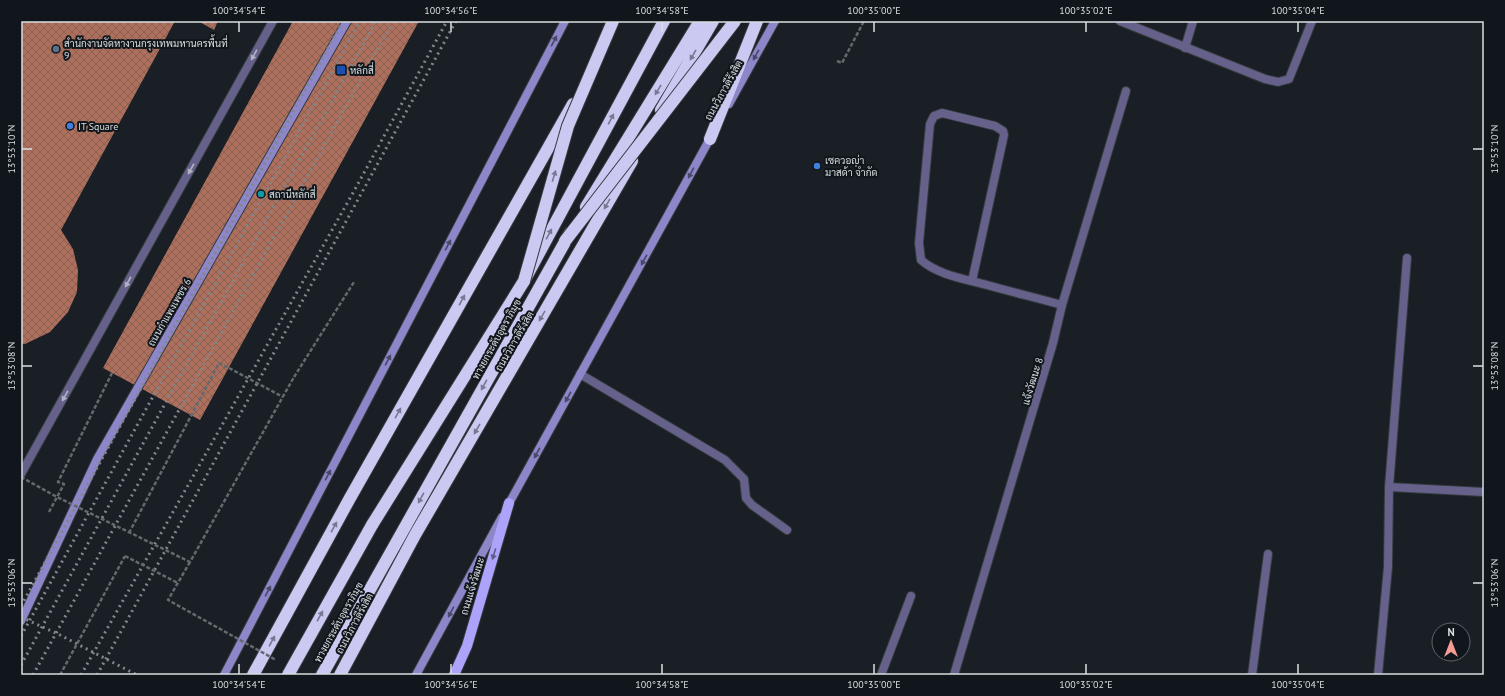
<svg xmlns="http://www.w3.org/2000/svg" width="1505" height="696" viewBox="0 0 1505 696" font-family="'PT Sans',Sarabun,sans-serif">
<style>
.building{fill:url(#building-cross-hatch)}
.lines{fill:none;stroke-linecap:round;stroke-linejoin:round}
.lane-casing{stroke:#343a3e;stroke-width:10}
.street-casing{stroke:#343a3e;stroke-width:10}
.secondary-casing{stroke:#343a3e;stroke-width:10}
.primary-casing{stroke:#343a3e;stroke-width:12}
.highway-casing{stroke:#343a3e;stroke-width:14}
.path{stroke:#64696e;stroke-width:2.5;stroke-dasharray:4 2;stroke-linecap:butt}
.lane{stroke:#65618a;stroke-width:8}
.street{stroke:#65618a;stroke-width:8}
.secondary{stroke:#8d86c9;stroke-width:8}
.primary{stroke:#ada3fa;stroke-width:10}
.highway{stroke:#cbc9f2;stroke-width:12}
.rail{stroke:#80868a;stroke-width:3;stroke-dasharray:2 4;stroke-linecap:butt}
.highway-bridge-casing{stroke:#343a3e;stroke-width:14;stroke-linecap:butt}
.path-bridge{stroke:#64696e;stroke-width:2.5;stroke-dasharray:4 2;stroke-linecap:butt}
.highway-bridge{stroke:#cbc9f2;stroke-width:12}
.oneway{fill:#484869}
.oneway2{fill:#b0b2c3}
.oneway3{fill:#777891}
.oneway4{fill:#5e5c8a}
.ticks{fill:none;stroke:#d9dee1;stroke-width:1.5}
.service-dot{fill:#5c6f8a;stroke:#10161b;stroke-width:1.5}
.transit-dot{fill:#1a4fb4;stroke:#10161b;stroke-width:1.5}
.shop-dot{fill:#3f7fe0;stroke:#10161b;stroke-width:1.5}
.culture-dot{fill:#0f9aa8;stroke:#10161b;stroke-width:1.5}
.labels{text-anchor:middle;stroke-width:4;stroke-linejoin:round;paint-order:stroke}
.poi-label{font-size:10px;fill:#d9dee1;stroke:#10161b;text-anchor:start}
.street-label{font-size:10px;fill:#d9dee1;stroke:#10161b}
.neatline{fill:none;stroke:#d9dee1;stroke-width:1.5}
.ticks-label{font-size:10px;text-anchor:middle;fill:#d9dee1}
</style>
<defs>
<pattern id="building-cross-hatch" width="8" height="8" patternUnits="userSpaceOnUse"><rect width="8" height="8" fill="#ae705c"/><path d="M0 0l8 8M0 8l8-8" fill="none" stroke="#886054"/></pattern>
</defs>
<rect width="100%" height="100%" fill="#191f24"/>
<!-- building -->
<path class="building" d="M21,21H175L61,230L73,249L78,270L77,292L68,312L50,332L25,344H21Z
M198,21H218L214,30Z
M293,21H419L200,420L103,368Z"/>
<g class="lines">
<!-- lane casing -->
<g class="lane-casing">
<path id="lane" d="M1120,21L1265,79L1278,82L1289,79L1312,21
M1185,48L1193,21
M972,281L1004,135L1003,131L995,126L942,113L934,116L930,124L919,243L921,260C938,275 965,279 987,285C1012,292 1037,298 1062,305
M21,474L273,21
M881,675L911,596
M1252,675L1268,554"/>
</g>
<!-- street casing -->
<g class="street-casing">
<path id="street" d="M580,374L725,460L744,479L746,498L752,505L787,530
M1389,487L1484,492
M954,675L1053,343L1062,305L1126,91
M1378,675L1388,567L1389,487L1407,258"/>
</g>
<!-- secondary casing -->
<g class="secondary-casing">
<path id="secondary" d="M729,104L775,21
M507,507L712,135
M21,621L97,459L347,21
M224,675L565,21
M416,675L502,517"/>
</g>
<!-- primary casing -->
<g class="primary-casing">
<path id="primary" d="M454,675L467,646L509,503"/>
</g>
<!-- highway casing -->
<g class="highway-casing">
<path id="highway" d="M661,110L713,21
M710,139L757,21
M586,207L700,21
M372,525L524,281L664,21
M253,675L350,498L573,104
M322,675L570,233
M340,675L415,535L632,161"/>
</g>
<!-- path -->
<path class="path" d="M837,61L842,63L864,21
M294,377L354,282
M49,512L64,484L58,482L112,373
M129,533L219,363L229,368
M60,675L125,556"/>
<!-- lane -->
<use href="#lane" class="lane"/>
<!-- street -->
<use href="#street" class="street"/>
<!-- secondary -->
<use href="#secondary" class="secondary"/>
<!-- primary -->
<use href="#primary" class="primary"/>
<!-- highway -->
<use href="#highway" class="highway"/>
<!-- rail -->
<path class="rail" d="M21,606L343,21
M21,617L60,635L137,675
M21,636L360,21
M21,665L376,21
M33,675L393,21
M81,675L354,191L447,21
M97,675L456,21"/>
<!-- highway-bridge casing -->
<g class="highway-bridge-casing">
<path id="highway-bridge" d="M565,241L735,21
M524,281L568,126L613,21
M288,675L372,525"/>
</g>
<!-- path-bridge -->
<path class="path-bridge" d="M229,368L283,397
M21,477L57,497L190,562L294,377
M125,556L178,583
M190,562L168,600L276,660"/>
<!-- highway-bridge -->
<use href="#highway-bridge" class="highway-bridge"/>
</g>
<!-- one-way arrows -->
<defs><path id="oneway-solid" d="M-6-.8H1V-3.2L6.5 0L1 3.2V.8H-6Z"/></defs>
<g class="oneway">
<use href="#oneway-solid" transform="translate(554 41) rotate(-62)"/>
<use href="#oneway-solid" transform="translate(756 55) rotate(119)"/>
<use href="#oneway-solid" transform="translate(691 173) rotate(118)"/>
<use href="#oneway-solid" transform="translate(448 245) rotate(-62)"/>
<use href="#oneway-solid" transform="translate(644 260) rotate(119)"/>
<use href="#oneway-solid" transform="translate(388 360) rotate(-62)"/>
<use href="#oneway-solid" transform="translate(568 397) rotate(119)"/>
<use href="#oneway-solid" transform="translate(537 453) rotate(119)"/>
<use href="#oneway-solid" transform="translate(328 475) rotate(-62)"/>
<use href="#oneway-solid" transform="translate(268 591) rotate(-62)"/>
<use href="#oneway-solid" transform="translate(451 612) rotate(118)"/>
</g>
<g class="oneway2">
<use href="#oneway-solid" transform="translate(254 55) rotate(119)"/>
<use href="#oneway-solid" transform="translate(191 169) rotate(119)"/>
<use href="#oneway-solid" transform="translate(128 282) rotate(119)"/>
<use href="#oneway-solid" transform="translate(65 396) rotate(119)"/>
</g>
<g class="oneway3">
<use href="#oneway-solid" transform="translate(693 55) rotate(120)"/>
<use href="#oneway-solid" transform="translate(658 90) rotate(121)"/>
<use href="#oneway-solid" transform="translate(611 119) rotate(-62)"/>
<use href="#oneway-solid" transform="translate(554 176) rotate(-74)"/>
<use href="#oneway-solid" transform="translate(607 204) rotate(120)"/>
<use href="#oneway-solid" transform="translate(549 234) rotate(-62)"/>
<use href="#oneway-solid" transform="translate(462 300) rotate(-61)"/>
<use href="#oneway-solid" transform="translate(542 316) rotate(120)"/>
<use href="#oneway-solid" transform="translate(484 385) rotate(119)"/>
<use href="#oneway-solid" transform="translate(398 413) rotate(-61)"/>
<use href="#oneway-solid" transform="translate(477 429) rotate(120)"/>
<use href="#oneway-solid" transform="translate(421 498) rotate(119)"/>
<use href="#oneway-solid" transform="translate(334 527) rotate(-61)"/>
<use href="#oneway-solid" transform="translate(320 616) rotate(-61)"/>
<use href="#oneway-solid" transform="translate(272 641) rotate(-61)"/>
</g>
<use class="oneway4" href="#oneway-solid" transform="translate(494 554) rotate(107)"/>
<!-- ticks -->
<path class="ticks" d="M239,22V32M451,22V32M662,22V32M874,22V32M1086,22V32M1298,22V32M22,149H32M1473,149H1483M22,366H32M1473,366H1483M22,583H32M1473,583H1483M239,664V674M451,664V674M662,664V674M874,664V674M1086,664V674M1298,664V674"/>
<!-- markers -->
<circle class="service-dot" cx="56" cy="49" r="4"/>
<rect class="transit-dot" x="336" y="65" width="10" height="10" rx="2"/>
<g class="shop-dot">
<circle cx="70" cy="126" r="4"/>
<circle cx="817" cy="166" r="4"/>
</g>
<circle class="culture-dot" cx="261" cy="194" r="4"/>
<g class="labels">
<!-- poi labels -->
<g class="poi-label">
<text x="64" y="47">สำนักงานจัดหางานกรุงเทพมหานครพื้นที่<tspan x="64" dy="12">9</tspan></text>
<text x="350" y="74">หลักสี่</text>
<text x="78" y="130">IT Square</text>
<text x="825" y="164">เซควอญ่า<tspan x="825" dy="12">มาสด้า จำกัด</tspan></text>
<text x="269" y="198">สถานีหลักสี่</text>
</g>
<!-- street labels -->
<g class="street-label">
<text transform="translate(723 90) rotate(-61)" y="4">ถนนวิภาวดีรังสิต</text>
<text transform="translate(169 312) rotate(-60)" y="4">ถนนกำแพงเพชร 6</text>
<text transform="translate(496 339) rotate(-61)" y="4">ทางยกระดับอุตราภิมุข</text>
<text transform="translate(514 341) rotate(-60)" y="4">ถนนวิภาวดีรังสิต</text>
<text transform="translate(1032 381) rotate(-73)" y="4">แจ้งวัฒนะ 8</text>
<text transform="translate(472 586) rotate(-73)" y="4">ถนนแจ้งวัฒนะ</text>
<text transform="translate(338 622) rotate(-61)" y="4">ทางยกระดับอุตราภิมุข</text>
<text transform="translate(354 623) rotate(-62)" y="4">ถนนวิภาวดีรังสิต</text>
</g>
</g>
<!-- border -->
<rect width="1505" height="696" fill="none" stroke="#10161b" stroke-width="44"/>
<!-- north arrow -->
<g transform="translate(1451 642)"><circle r="19" fill="#10161b" stroke="#60666a"/>
<path d="M0-3L7 15L0 10L-7 15Z" fill="#f59c96"/>
<text y="-6" font-size="11" font-weight="bold" text-anchor="middle" fill="#d9dee1">N</text>
</g>
<rect x="22" y="22" width="1461" height="652" class="neatline"/>
<g class="ticks-label">
<text x="239" y="14">100°34'54"E</text>
<text x="451" y="14">100°34'56"E</text>
<text x="662" y="14">100°34'58"E</text>
<text x="874" y="14">100°35'00"E</text>
<text x="1086" y="14">100°35'02"E</text>
<text x="1298" y="14">100°35'04"E</text>
<text transform="translate(11 149) rotate(-90)" y="4">13°53'10"N</text>
<text transform="translate(1494 149) rotate(-90)" y="4">13°53'10"N</text>
<text transform="translate(11 366) rotate(-90)" y="4">13°53'08"N</text>
<text transform="translate(1494 366) rotate(-90)" y="4">13°53'08"N</text>
<text transform="translate(11 583) rotate(-90)" y="4">13°53'06"N</text>
<text transform="translate(1494 583) rotate(-90)" y="4">13°53'06"N</text>
<text x="239" y="688">100°34'54"E</text>
<text x="451" y="688">100°34'56"E</text>
<text x="662" y="688">100°34'58"E</text>
<text x="874" y="688">100°35'00"E</text>
<text x="1086" y="688">100°35'02"E</text>
<text x="1298" y="688">100°35'04"E</text>
</g>
</svg>
